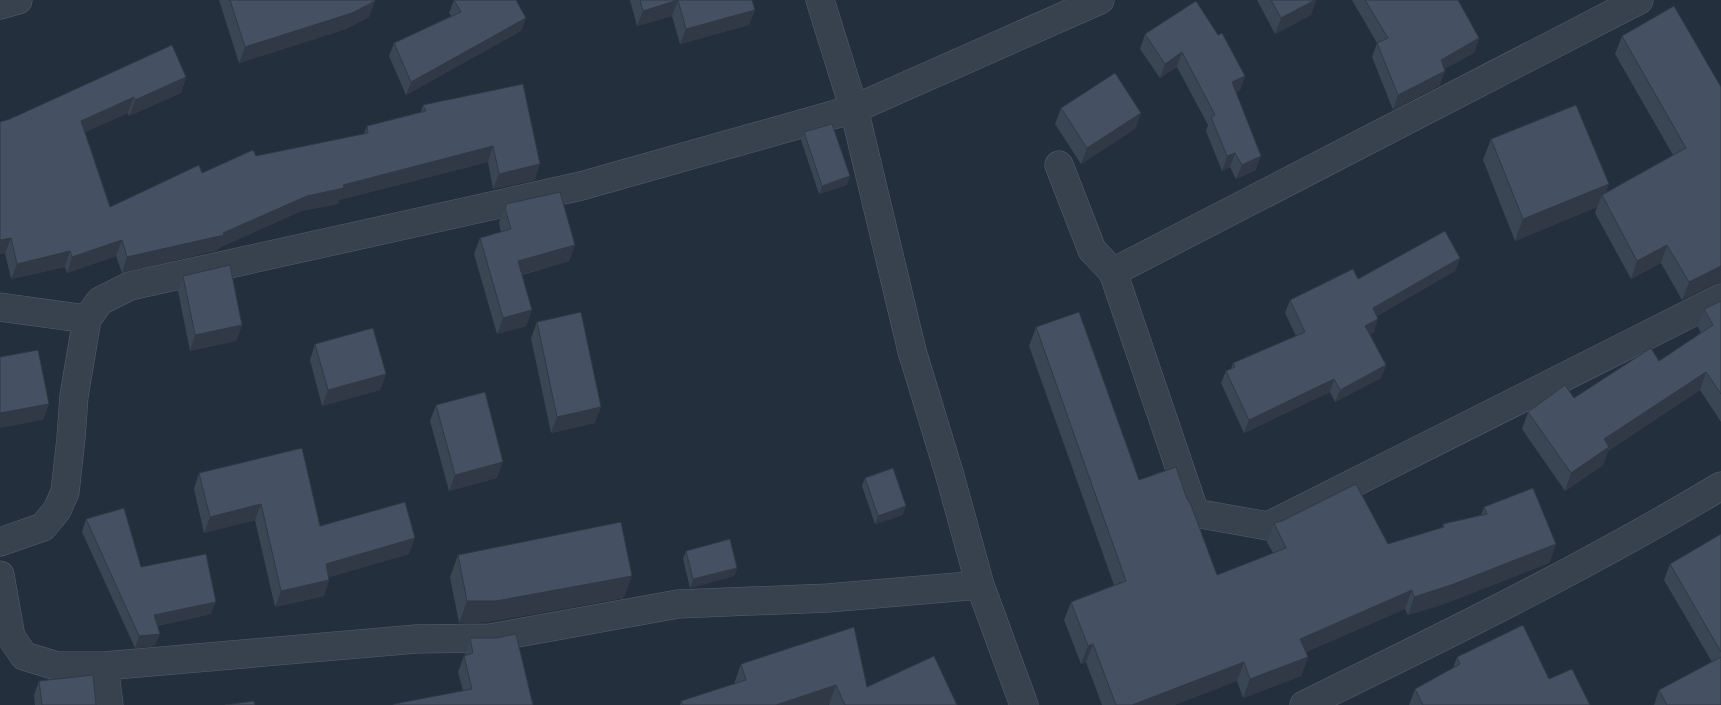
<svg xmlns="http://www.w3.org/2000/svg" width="1721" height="705" viewBox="0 0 1721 705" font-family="'Fira Sans Condensed',sans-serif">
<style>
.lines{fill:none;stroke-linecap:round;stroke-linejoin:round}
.street-casing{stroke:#565f6c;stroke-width:29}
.street{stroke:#38414e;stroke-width:28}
.wall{fill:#3b4654}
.shaded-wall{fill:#303945}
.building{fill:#455162;stroke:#303945}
</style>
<rect width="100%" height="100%" fill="#242f3e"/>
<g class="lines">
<!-- street casing -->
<g class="street-casing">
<path id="street" d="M820,0L854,109L912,351L950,476L980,585L1024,705
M0,5L18,0
M1059,165L1092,250L1113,272L1195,513L1268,526L1721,298
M1113,272L1639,0
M0,307L87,319
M0,542L43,527L57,510L65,492L71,438L74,396L87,319L100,301L130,286L581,186L854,109L1100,0
M0,575L11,637L24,656L57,666H104L416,639L490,638L678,604L828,598L980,585
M104,666L109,705
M1304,705C1445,636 1586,567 1721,486"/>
</g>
<!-- street -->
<use href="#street" class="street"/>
</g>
<!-- wall -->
<path class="wall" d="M219,0H375L369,17L346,29L239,63Z
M454,0H516L526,18L521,31L406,95L389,56L394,43L451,16L449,13Z
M630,0H752L755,10L749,25L680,44L672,16L637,26Z
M1257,0H1316L1311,15L1275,34Z
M1352,0H1458L1479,38L1474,53L1444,69L1440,85L1393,110L1372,57L1377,43Z
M1674,6L1714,284L1682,300L1661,263L1631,279L1595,213L1597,207L1515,241L1483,160L1491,139L1609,184L1605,193L1673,155L1615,54L1622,36Z
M1145,34L1245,76L1240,90L1236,92L1256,170L1236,179L1230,167L1222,171L1206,131L1208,125L1177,67L1160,78L1140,49Z
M186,77L181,93L129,116L128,113L85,132L110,207L202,173L256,156L364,134L367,126L421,112L423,105L523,84L535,180L493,189L488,162L339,200L338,204L301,211L219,248L218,250L122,273L116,256L67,273L65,267L11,279L5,253L0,254V122Z
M1061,108L1141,113L1135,129L1081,164L1055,124Z
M804,132L847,185L819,194L801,140Z
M506,204L575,245L569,261L522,275L526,326L497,334L474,254L480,238L501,232L499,223Z
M1460,258L1455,271L1377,316L1374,332L1370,334L1386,365L1381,378L1335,402L1330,392L1244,433L1221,383L1226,371L1231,369L1233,363L1296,336L1285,313L1290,300L1358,279Z
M183,276L242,325L236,341L190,351L178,291Z
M1721,301V422L1700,390L1608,451L1603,465L1565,491L1522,429L1528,412L1574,398L1659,361L1701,333L1698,327L1704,309Z
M537,322L595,423L551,433L531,338Z
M1036,327L1139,480L1187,499L1217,575L1273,553L1267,542L1274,523L1388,544L1442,528L1443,524L1481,515L1484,507L1556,544L1549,563L1444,604L1408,615L1405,609L1306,652L1308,657L1301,676L1243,698L1237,681L1174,705H1102L1086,662L1081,664L1064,620L1071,602L1114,585L1029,346Z
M315,344L386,374L380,390L322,406L310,360Z
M436,405L497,478L449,491L430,421Z
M199,473L320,526L409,554L329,577V580L324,596L275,607L255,520L204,533L194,489Z
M865,478L903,515L875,524L862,486Z
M86,519L141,567L211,614L157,626L155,646L135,648L82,532Z
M1721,534V705H1654L1659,690L1712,662L1664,580L1670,564Z
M686,551L737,568L734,576L690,588L683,559Z
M458,555L624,598L488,622L459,623L450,577Z
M470,638L533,705H393L394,704L463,691L458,672L464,656L465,655V654Z
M1457,657L1549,679L1590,705H1409L1415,689L1453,668Z
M741,664L867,687L957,705H829V704L827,705H680L681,701L734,684Z
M39,681L96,705H35L34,695Z"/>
<!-- shaded-wall -->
<path class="shaded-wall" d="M678,0L672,16L637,26L643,11Z
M1315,0H1316L1311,15L1275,34L1281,18Z
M375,1L369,17L346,29L239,63L245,47Z
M755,10L749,25L680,44L686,29Z
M526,18L521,31L406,95L411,82Z
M1479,38L1474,53L1436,74L1441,60Z
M1182,52L1177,67L1160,78L1165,64Z
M1445,71L1440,85L1393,110L1398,95Z
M1245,76L1240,90L1227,97L1232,82Z
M186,77L181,93L129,116L135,100Z
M134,97L128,113L75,137L81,121Z
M1141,113L1135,129L1081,164L1087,148Z
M493,146L488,162L339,200L338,204L301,211L219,248L218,250L122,273L127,257L223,233L307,196L343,185Z
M1235,153L1230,167L1222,171L1227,156Z
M1261,156L1256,170L1236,179L1242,165Z
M540,164L535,180L493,189L499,174Z
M850,176L847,185L819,194L822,186Z
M1609,184L1604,198L1602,195L1597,207L1515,241L1523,219Z
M11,238L5,253L0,254V240Z
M122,240L116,256L67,273L72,257Z
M575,245L569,261L512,277L518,261Z
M1667,245L1661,263L1631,279L1637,261Z
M70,251L65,267L11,279L17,264Z
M1460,258L1455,271L1368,321L1373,308Z
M1721,266V283L1714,284L1682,300L1689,282Z
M532,310L526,326L497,334L503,318Z
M1378,319L1374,332L1361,339L1365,326Z
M242,325L236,341L190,351L195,335Z
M1386,365L1381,378L1335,402L1340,390Z
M1706,372L1700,390L1608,451L1603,465L1565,491L1571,473L1604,439Z
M386,374L380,390L322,406L328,390Z
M1334,379L1330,392L1244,433L1249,420Z
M49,404L43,420L0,428V413Z
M601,407L595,423L551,433L557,417Z
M503,462L497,478L449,491L455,475Z
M261,504L255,520L204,533L210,517Z
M906,506L903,515L875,524L878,516Z
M415,538L409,554L320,580L326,564Z
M1556,544L1549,563L1444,604L1408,615L1414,597Z
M737,568L734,576L690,588L693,579Z
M632,576L624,598L488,622L459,623L467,601Z
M329,580L324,596L275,607L281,591Z
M1412,590L1405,609L1294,657L1300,639Z
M216,602L211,614L150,627L154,615Z
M160,634L155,646L135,648L139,636Z
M1093,644L1086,662L1081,664L1088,646Z
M1308,657L1301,676L1243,698L1250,679Z
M1244,662L1237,681L1174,705H1132Z
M836,685L829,704L827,705H776Z"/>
<!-- building -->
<path class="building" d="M230,0H375V1L352,13L245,47Z
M454,0H516L526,18L411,82L394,43L461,12Z
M640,0H752L755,10L686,29L678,0L643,11Z
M1271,0H1315L1281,18Z
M1365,0H1458L1479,38L1441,60L1445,71L1398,95L1377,43L1388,38Z
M1196,1L1218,35L1222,33L1245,76L1232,82L1261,156L1242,165L1235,153L1227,156L1211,117L1215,115L1182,52L1165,64L1145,34Z
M1674,6L1721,87V266L1689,282L1667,245L1637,261L1602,195L1686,148L1622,36Z
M172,45L186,77L135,100L134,97L81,121L110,207L199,165L202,173L253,150L256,156L368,133L367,126L426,111L423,105L523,84L540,164L499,174L493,146L343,185L344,188L307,196L223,233L224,235L127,257L122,240L72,257L70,251L17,264L11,238L0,240V122L10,119Z
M1115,73L1141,113L1087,148L1061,108Z
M1576,105L1609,184L1523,219L1491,139Z
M832,124L850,176L822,186L804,132Z
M560,192L575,245L518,261L532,310L503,318L480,238L511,229L505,208L506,207V204Z
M1445,231L1460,258L1373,308L1378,319L1365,326L1386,365L1340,390L1334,379L1249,420L1226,371L1235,367L1233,363L1305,332L1290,300L1353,269L1358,279Z
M230,265L242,325L195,335L183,276Z
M1721,301V394L1706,372L1604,439L1609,447L1571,473L1528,412L1565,385L1574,398L1651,348L1659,361L1713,325L1704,309Z
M581,312L601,407L557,417L537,322Z
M1079,312L1139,480L1176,467L1187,499L1191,505L1217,575L1286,548L1274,523L1282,521L1356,484L1388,544L1444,527L1443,524L1487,514L1484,507L1533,488L1556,544L1451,585L1414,597L1412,590L1300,639L1308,657L1250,679L1244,662L1132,705H1116L1093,644L1088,646L1071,602L1126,581L1036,327Z
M373,328L386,374L328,390L315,344Z
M38,350L49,404L0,413V357Z
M485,392L503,462L455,475L436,405Z
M302,448L320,526L405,502L415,538L326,564L329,580L281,591L261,504L210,517L199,473Z
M893,468L906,506L878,516L865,478Z
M124,508L141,567L206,554L216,602L154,615L160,634L139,636L86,519Z
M621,522L632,576L496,601H467L458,555Z
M1721,534V652L1670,564Z
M730,539L737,568L693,579L686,551Z
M1523,625L1549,679L1572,669L1590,705H1423L1415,689L1460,664L1457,657Z
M854,627L867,687L934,656L957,705H845L836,685L776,705H683L681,701L746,680L741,664Z
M516,634L533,705H394V704L472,689L464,656L473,653L470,638H496Z
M1721,657V705H1667L1659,690Z
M93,675L96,705H42L39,681Z
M254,701L255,705H225Z"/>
</svg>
